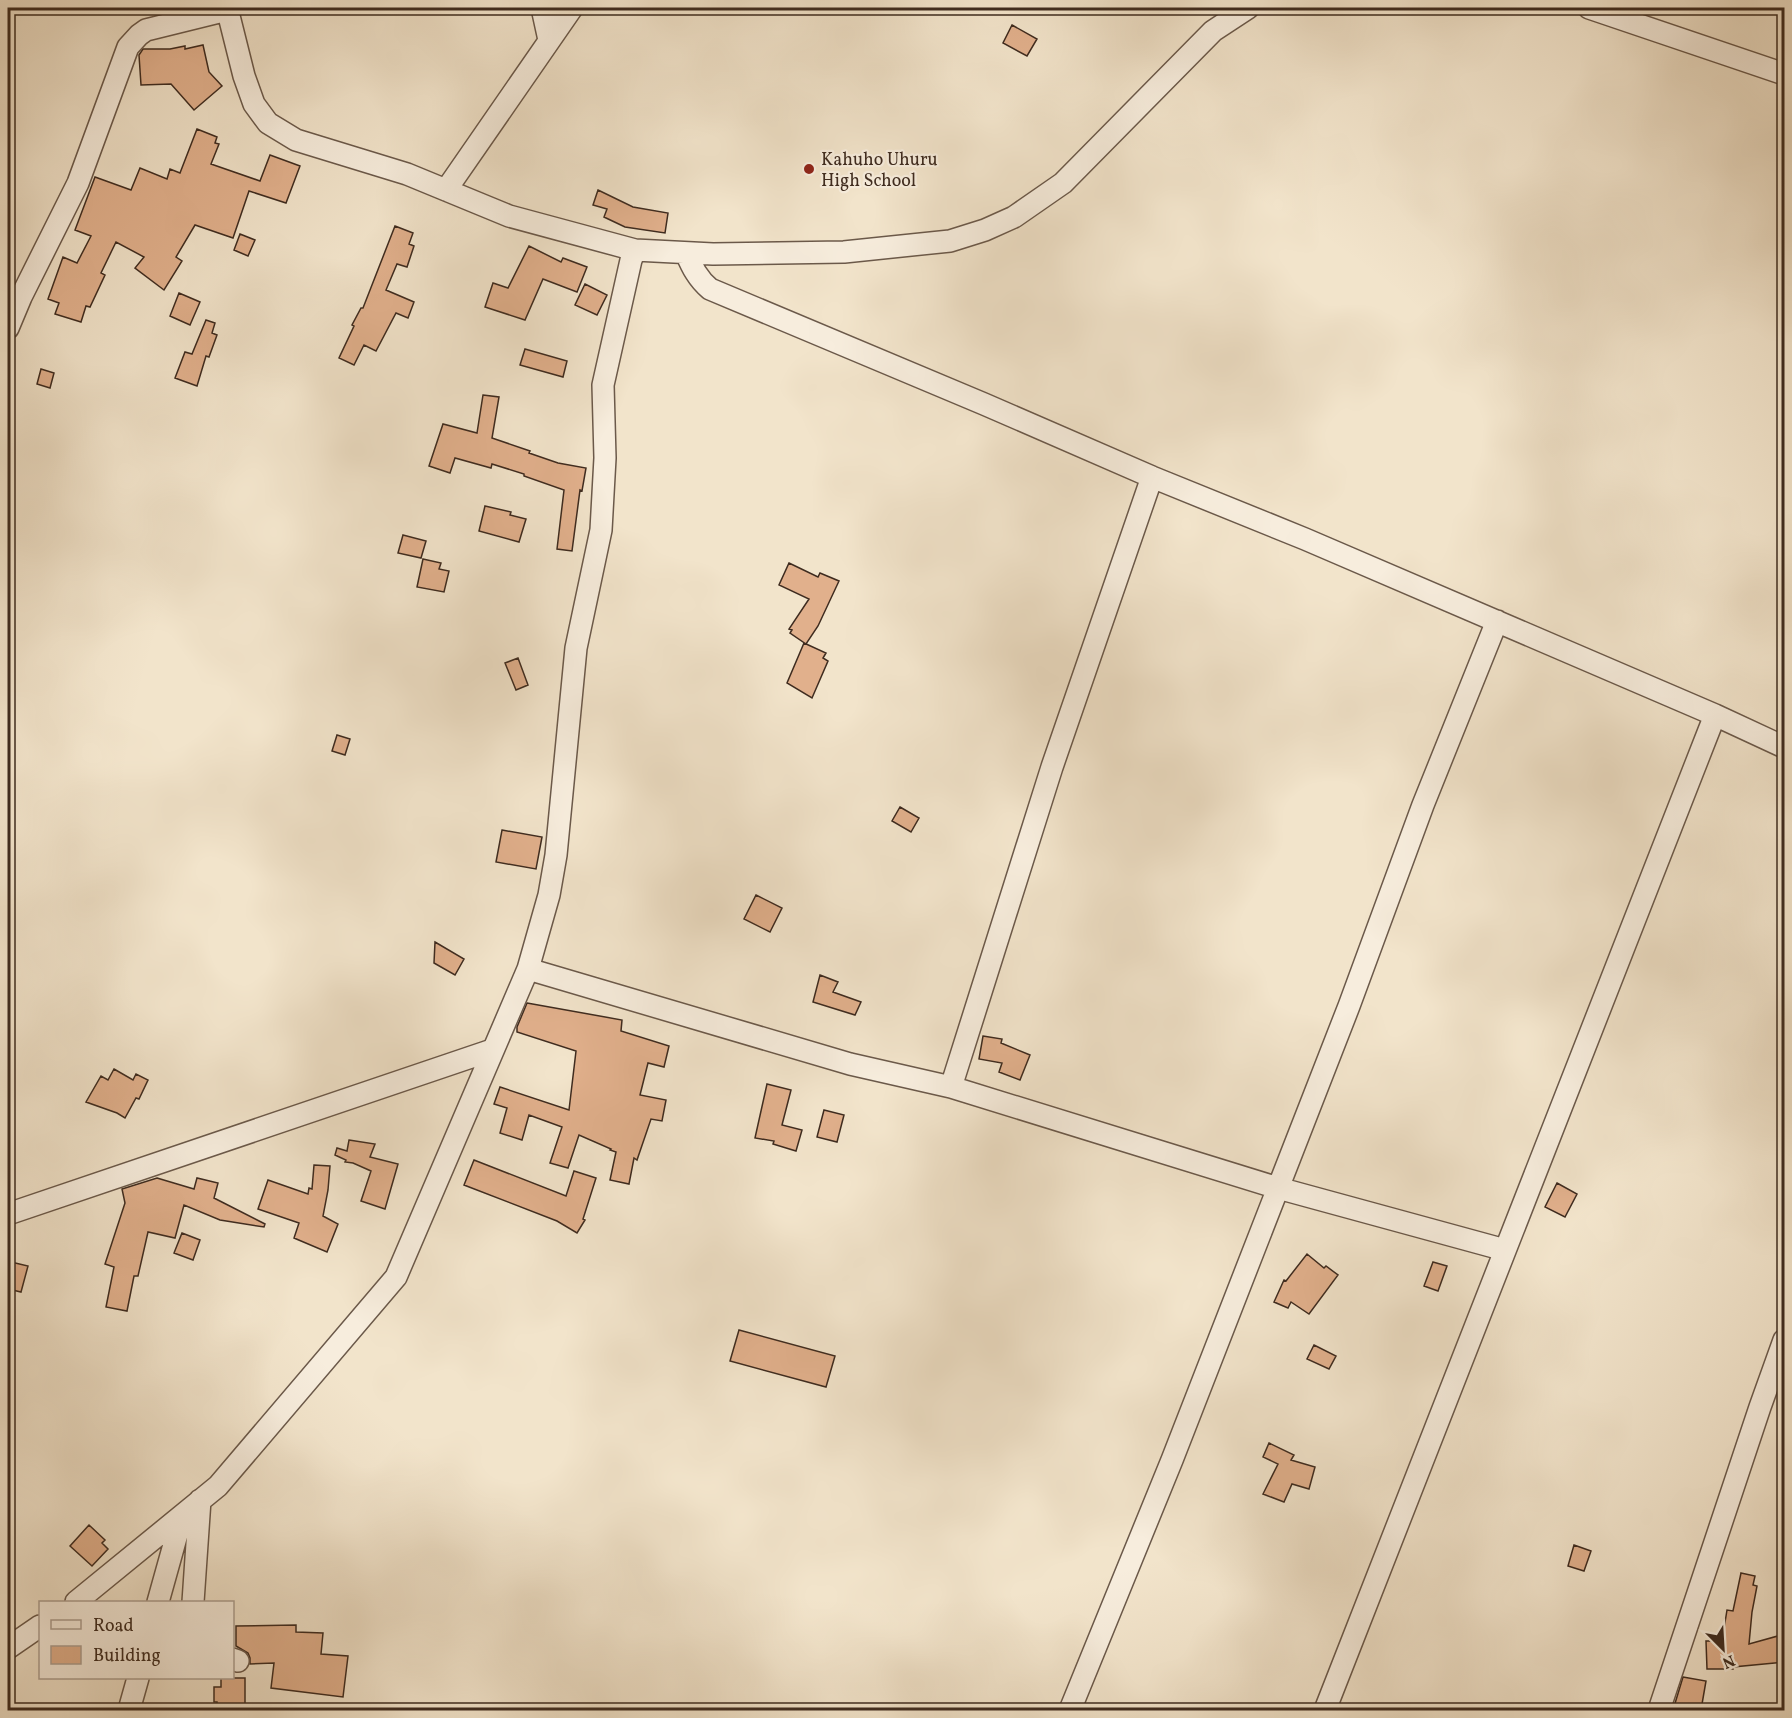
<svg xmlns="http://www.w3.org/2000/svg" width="1792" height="1718" viewBox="0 0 1792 1718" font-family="Vollkorn,serif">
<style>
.building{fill:#e1b08c;stroke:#3e2b1f;stroke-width:1.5}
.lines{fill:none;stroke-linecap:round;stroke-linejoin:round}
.minor-casing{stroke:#6b594a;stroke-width:24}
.minor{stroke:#f7eddd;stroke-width:21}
.poi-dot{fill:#8f2418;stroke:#f7eddd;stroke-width:2}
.labels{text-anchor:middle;stroke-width:4.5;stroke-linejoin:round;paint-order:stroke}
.poi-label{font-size:18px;fill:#3e2b1f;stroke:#f7eddd;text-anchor:start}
</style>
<rect width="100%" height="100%" fill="#f2e4cb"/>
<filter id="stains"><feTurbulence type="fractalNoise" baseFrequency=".00333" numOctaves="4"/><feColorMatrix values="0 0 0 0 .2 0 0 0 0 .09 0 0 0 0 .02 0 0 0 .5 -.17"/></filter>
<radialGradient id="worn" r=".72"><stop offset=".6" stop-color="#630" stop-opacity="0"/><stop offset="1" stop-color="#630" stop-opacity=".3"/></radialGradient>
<!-- building -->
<path class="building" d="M1012,25L1037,39L1027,56L1003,43Z
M203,45L209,72L222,86L194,110L171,84L141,85L139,55L143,49H170L185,46V49Z
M197,129L217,137L215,143L219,144L211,164L260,181L270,155L300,166L286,203L249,191L233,238L195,225L176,257L182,261L164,290L135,268L144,257L116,242L101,273L105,275L90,307L86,306L81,322L55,314L59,303L48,299L63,257L77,263L91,236L75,230L95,177L131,190L140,168L167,179L170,169L180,173Z
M598,190L633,207L668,213L665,233L625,227L604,217L607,209L593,205Z
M395,226L413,233L409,244L414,246L407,267L397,264L386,290L414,302L408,318L396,313L376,351L364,345L354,365L339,358L354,326L352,325L361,308H363Z
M240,234L255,240L248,256L234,250Z
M529,246L561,262L563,258L587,267L577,292L543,279L525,320L485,307L493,283L508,288Z
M585,284L607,295L597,315L575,305Z
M179,293L200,302L190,325L170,316Z
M206,320L215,323L212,333L217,335L209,357L206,356L197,386L175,378L185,352L192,354Z
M525,349L567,361L563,377L520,365Z
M41,369L54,373L50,388L37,384Z
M483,395L499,397L492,438L530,451L529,453L558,463L586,468L582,491L580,490L572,551L557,549L564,490L524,476V474L492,464L491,468L455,458L450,473L429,466L443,424L477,433Z
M485,506L511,512L510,515L526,519L519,542L479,531Z
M403,535L426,541L421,558L398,553Z
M423,559L441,563L439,569L449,571L444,592L417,587Z
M789,563L818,577L820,573L839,581L818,626L806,644L790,633L792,630L789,629L809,599L779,585Z
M804,643L826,653L823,658L828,661L812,698L787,683Z
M518,658L528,685L516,690L505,663Z
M337,735L350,739L345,755L332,751Z
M900,807L919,818L911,832L892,821Z
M502,830L542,837L536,869L496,862Z
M756,895L782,908L770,932L744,919Z
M435,942L464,959L455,975L434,963Z
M820,975L838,982L833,992L861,1002L855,1015L813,1002Z
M527,1003L622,1020L621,1031L669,1046L664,1067L648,1063L640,1095L666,1100L662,1121L651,1119L637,1160L634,1158L629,1184L610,1180L616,1152L610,1150L611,1149L579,1135L568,1168L550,1163L562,1127L529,1115L522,1140L500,1133L507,1108L494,1104L500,1087L569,1110L576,1051L517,1032V1027Z
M983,1036L1002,1039L1001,1043L1030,1055L1020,1080L999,1072L1002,1063L979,1059Z
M114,1069L133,1080L136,1074L148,1080L139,1099L136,1098L125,1118L117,1113L86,1102L101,1076L108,1080Z
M767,1084L791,1090L782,1125L802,1130L796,1151L773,1144L774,1141L755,1138Z
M824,1110L844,1115L837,1142L817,1137Z
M349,1140L375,1144L370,1157L398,1164L385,1209L361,1201L371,1171L353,1163L345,1162L346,1160L335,1155L337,1148L347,1151Z
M474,1160L566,1196L574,1171L596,1178L583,1219L585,1220L577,1233L557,1221L464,1185Z
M314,1165L330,1166L328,1190L323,1216L338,1224L327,1252L294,1238L299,1223L258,1209L268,1180L308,1194L309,1188L312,1189Z
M157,1178L194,1189L197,1178L218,1183L214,1198L265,1224L264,1227L220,1220L184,1205L175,1238L148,1232L138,1276H134L127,1311L106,1307L114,1267L105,1264L125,1203L122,1189Z
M1557,1183L1577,1194L1565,1217L1545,1207Z
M182,1233L200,1240L193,1260L174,1253Z
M1307,1254L1324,1268L1326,1266L1338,1275L1309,1314L1291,1302L1288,1308L1274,1302L1284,1280L1286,1281Z
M11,1262L28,1266L21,1292L8,1289V1274Z
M1433,1262L1447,1266L1438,1291L1424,1286Z
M739,1330L835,1356L826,1387L730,1361Z
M1314,1345L1336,1356L1329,1369L1307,1359Z
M1269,1443L1294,1455L1291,1460L1315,1467L1309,1489L1292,1484L1284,1502L1263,1494L1278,1464L1263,1457Z
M89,1525L105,1540L102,1543L108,1549L92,1566L70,1546Z
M1574,1545L1591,1551L1584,1571L1568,1566Z
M1741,1573L1755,1576L1753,1585L1757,1586L1752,1612L1749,1644L1785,1634V1662L1733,1667V1669H1707L1706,1641H1722L1727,1610L1733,1611Z
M296,1625V1632L323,1633L321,1654L348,1656L343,1697L271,1688L274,1663L250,1664V1658L248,1653L236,1646V1626Z
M1683,1677L1706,1681L1701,1710H1673Z
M221,1678H245V1710H217V1702H214V1687H221Z"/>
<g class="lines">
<!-- minor casing -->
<g class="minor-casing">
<path id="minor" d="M227,8L244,76L254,104L268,123L296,140L407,174L509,216L635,250L713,254L844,252L950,241L985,230L1014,217L1063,183L1213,31L1248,8
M542,8L549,40
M1589,8L1784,74
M446,190L572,8
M686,253C692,267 698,279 710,289L984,404L1152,477L1305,539L1715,715L1784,747
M8,328L21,297L78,183L128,47L139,35L146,30L227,10
M528,969L850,1064L951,1087L1278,1188L1505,1250
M951,1087L1052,767L1152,477
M8,1214L492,1050
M76,1602L218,1486L396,1277L528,969L549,895L556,855L576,648L601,530L605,458L603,385L631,260L635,250
M158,1602L182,1516
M193,1602L200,1500
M8,1648L40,1626
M232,1659L238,1661
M129,1710L138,1678
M1070,1710L1172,1460L1349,1006L1423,805L1497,621
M1325,1710L1715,715
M1659,1710L1760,1407L1784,1340"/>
</g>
<!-- minor -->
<use href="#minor" class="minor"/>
</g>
<!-- markers -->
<circle class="poi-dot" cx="809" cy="169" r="6"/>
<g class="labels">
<!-- poi labels -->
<g class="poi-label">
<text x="821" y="165">Kahuho Uhuru<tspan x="821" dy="21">High School</tspan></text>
</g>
</g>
<!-- margin -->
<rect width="1792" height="1718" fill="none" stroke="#f2e4cb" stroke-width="30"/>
<rect x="9" y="9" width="1774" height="1700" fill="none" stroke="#3e2b1f" stroke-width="3"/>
<rect x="15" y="15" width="1762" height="1688" fill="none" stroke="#3e2b1f" stroke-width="1.5"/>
<!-- legend -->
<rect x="39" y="1601" width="195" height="78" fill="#f7eddd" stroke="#ad9f91" stroke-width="1.5"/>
<rect x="51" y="1620" width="30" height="9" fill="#f7eddd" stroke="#ad9f91" stroke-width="1.5"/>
<text x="93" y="1631" font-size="18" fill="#3e2b1f">Road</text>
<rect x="51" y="1646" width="30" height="18" fill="#e1b08c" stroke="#ad9f91" stroke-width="1.5"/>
<text x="93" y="1661" font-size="18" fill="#3e2b1f">Building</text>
<!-- north arrow -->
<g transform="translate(1723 1649) rotate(156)" stroke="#f7eddd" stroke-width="4.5" paint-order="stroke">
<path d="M0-4.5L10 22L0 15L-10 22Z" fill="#3e2b1f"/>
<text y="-9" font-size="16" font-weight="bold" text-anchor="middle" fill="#3e2b1f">N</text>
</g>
<rect width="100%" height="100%" filter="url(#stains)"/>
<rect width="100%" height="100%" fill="url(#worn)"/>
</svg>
